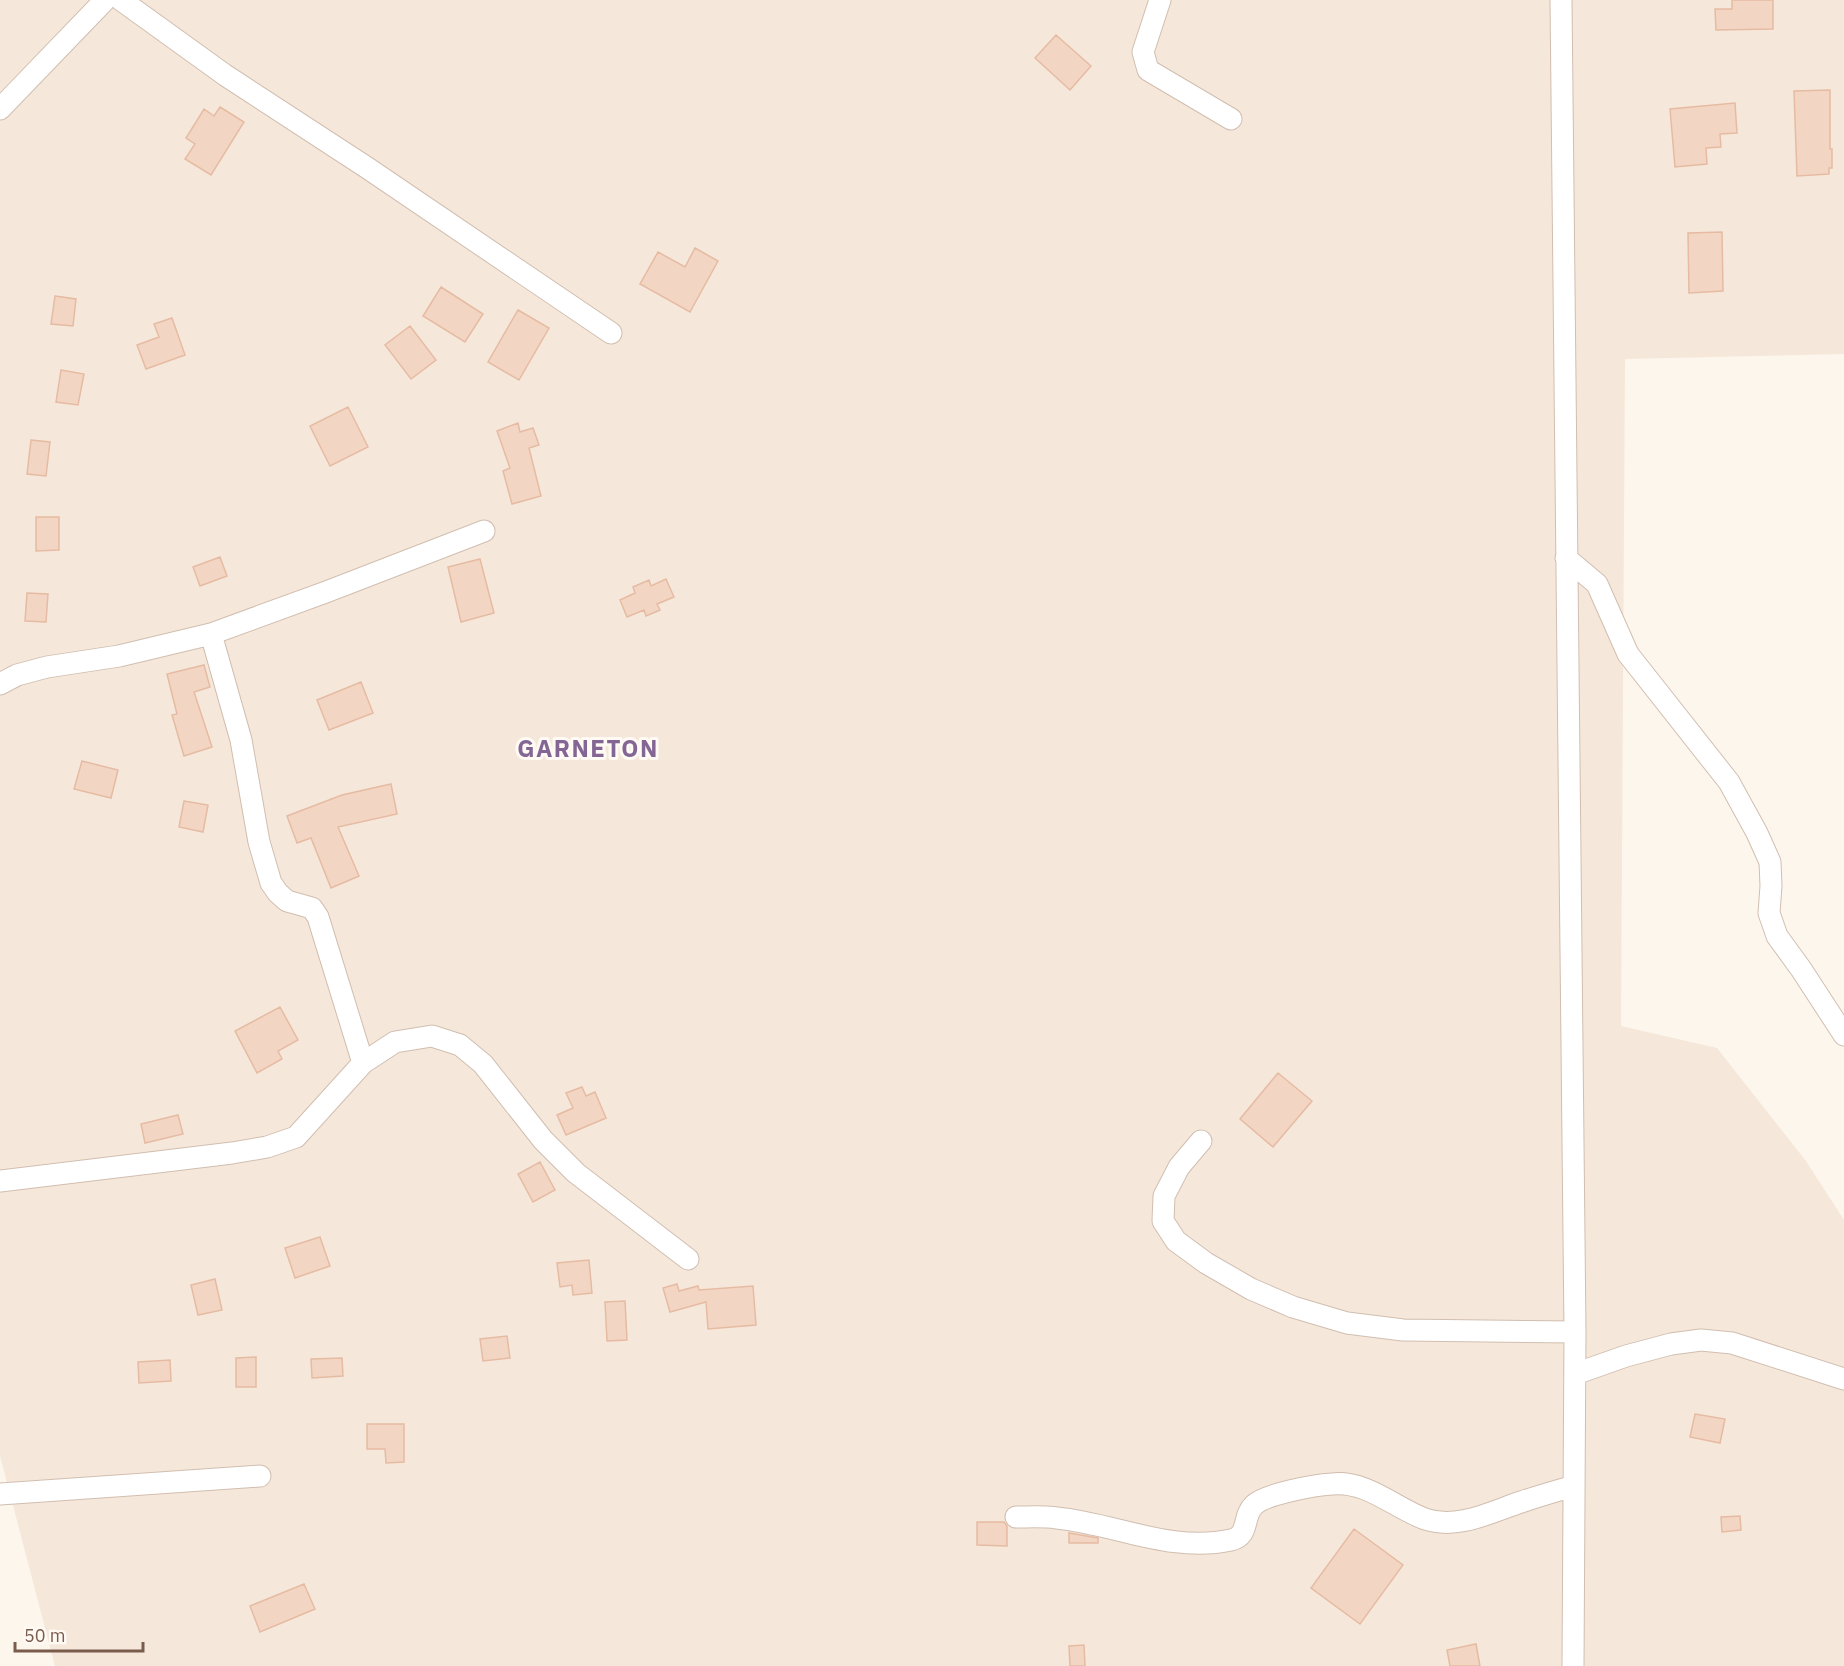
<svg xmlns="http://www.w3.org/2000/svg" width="1844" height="1666" viewBox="0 0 1844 1666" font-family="'IBM Plex Sans',sans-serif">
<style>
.residential{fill:#f5e8da}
.building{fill:#f3d5c3;stroke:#e6bba3;stroke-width:1.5}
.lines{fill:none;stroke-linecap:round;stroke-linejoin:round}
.minor-casing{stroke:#d1beb0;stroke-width:23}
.minor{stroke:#fff;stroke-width:21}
.labels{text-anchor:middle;stroke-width:6;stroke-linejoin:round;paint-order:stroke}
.district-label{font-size:24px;font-weight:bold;letter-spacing:1.5px;fill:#846695;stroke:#fffaf3}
</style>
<rect width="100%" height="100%" fill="#fdf6ec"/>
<!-- residential -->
<path class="residential" d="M0,0H1844V354L1625,359L1621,1026L1717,1048L1806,1161L1844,1220V1666H55L0,1456Z"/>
<!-- building -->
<path class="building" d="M1732,0H1773V29L1716,30L1715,9H1732Z
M1056,35L1091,66L1070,90L1035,58Z
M1830,90V149H1832V168H1829V174L1797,176L1794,91Z
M1735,103L1737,133L1720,134L1721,147L1706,148L1707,164L1675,167L1670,109Z
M220,107L244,122L211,175L185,159L195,144L186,138L204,109L214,116Z
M1722,232L1723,291L1689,293L1688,233Z
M695,248L718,261L690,312L640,284L658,252L685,267Z
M441,287L483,314L465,342L423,316Z
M55,296L76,299L73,326L51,324Z
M518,310L549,328L519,380L488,362Z
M172,318L185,355L146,369L137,345L159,337L154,324Z
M410,326L436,360L411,379L385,345Z
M61,370L84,374L78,405L56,402Z
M348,407L368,447L330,466L310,426Z
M518,423L520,432L533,428L539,445L529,448L541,496L512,504L503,471L510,468L497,431Z
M31,440L50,442L46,476L27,474Z
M36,517H59V550L36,551Z
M220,557L227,576L200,586L193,567Z
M480,559L494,613L461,622L448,567Z
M666,579L674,597L657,604L660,610L646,616L644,610L627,617L620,600L635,593L633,587L649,580L651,586Z
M27,593L48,594L46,622L25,621Z
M204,665L210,687L194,692L212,747L184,756L172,715L177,714L167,674Z
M361,682L373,713L329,730L317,700Z
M82,761L118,770L111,798L74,789Z
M391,784L397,814L338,827L359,876L331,888L311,838L297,843L287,816L342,795Z
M184,801L208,805L203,832L179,827Z
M280,1007L298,1040L278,1051L282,1059L257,1073L235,1031Z
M1278,1073L1312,1101L1273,1147L1240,1119Z
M582,1087L586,1096L595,1092L606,1118L566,1135L557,1115L573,1108L566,1093Z
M178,1115L183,1134L145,1143L141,1124Z
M540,1162L555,1190L533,1202L518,1174Z
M320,1237L330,1266L295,1278L285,1248Z
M589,1260L592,1293L573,1295L572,1285L560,1287L557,1263Z
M215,1279L222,1310L198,1315L191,1285Z
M677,1284L679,1291L698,1286L699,1290L753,1286L756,1325L708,1329L706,1302L670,1312L663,1288Z
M625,1301L627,1340L607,1341L605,1302Z
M507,1336L510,1358L483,1361L480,1339Z
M256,1357V1387H236V1358Z
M342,1358L343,1376L312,1378L311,1359Z
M170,1360L171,1381L139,1383L138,1362Z
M1695,1414L1725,1419L1720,1443L1690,1437Z
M367,1424H404V1462L386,1463L385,1449H367Z
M1740,1516L1741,1530L1722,1532L1721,1517Z
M977,1522H1004L1007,1526V1546L977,1545Z
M1354,1529L1403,1565L1360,1624L1311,1588Z
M1069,1533L1098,1538V1543H1069Z
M304,1584L315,1609L260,1632L250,1606Z
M1476,1644L1480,1666H1450L1447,1650Z
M1084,1645L1085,1666H1070L1069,1646Z"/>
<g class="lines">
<!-- minor casing -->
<g class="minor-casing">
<path id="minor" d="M121,0L225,75L366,167L611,333
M1160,0L1143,52L1148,70L1231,119
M1561,0L1575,1332L1573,1666
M0,109L105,0
M1566,558L1597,584L1628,654L1729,782L1757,833L1770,862L1771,886L1769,913L1777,936L1801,969L1844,1035
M211,634L241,740L259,842L271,883L278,893L287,901L312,908L318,917L363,1063
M0,684L17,675L47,667L119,656L211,634L326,592L484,531
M1201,1141L1179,1167L1164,1196L1163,1221L1176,1241L1206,1263L1251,1289L1293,1307L1347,1323L1403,1330L1575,1332
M0,1181L232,1153L267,1147L296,1137L363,1063L395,1042L432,1036L460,1045L483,1064L543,1140L576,1173L688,1259
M1575,1374L1626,1356L1671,1344L1701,1340L1732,1343L1844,1379
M0,1494L260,1476
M1016,1517C1029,1517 1043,1516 1057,1518C1116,1524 1171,1553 1231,1540C1250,1536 1242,1516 1254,1505C1265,1494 1315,1485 1332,1484C1366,1480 1395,1508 1425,1519C1457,1530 1491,1512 1521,1502C1539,1496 1556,1491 1574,1486"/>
</g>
<!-- minor -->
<use href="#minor" class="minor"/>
</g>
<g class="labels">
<!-- district labels -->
<g class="district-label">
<text x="588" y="757">GARNETON</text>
</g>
</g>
<!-- scale -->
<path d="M15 1642v9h128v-9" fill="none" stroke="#7a5c4d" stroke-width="3"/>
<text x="24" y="1642" font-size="18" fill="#7a5c4d" stroke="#fffaf3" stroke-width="4.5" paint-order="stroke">50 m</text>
</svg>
